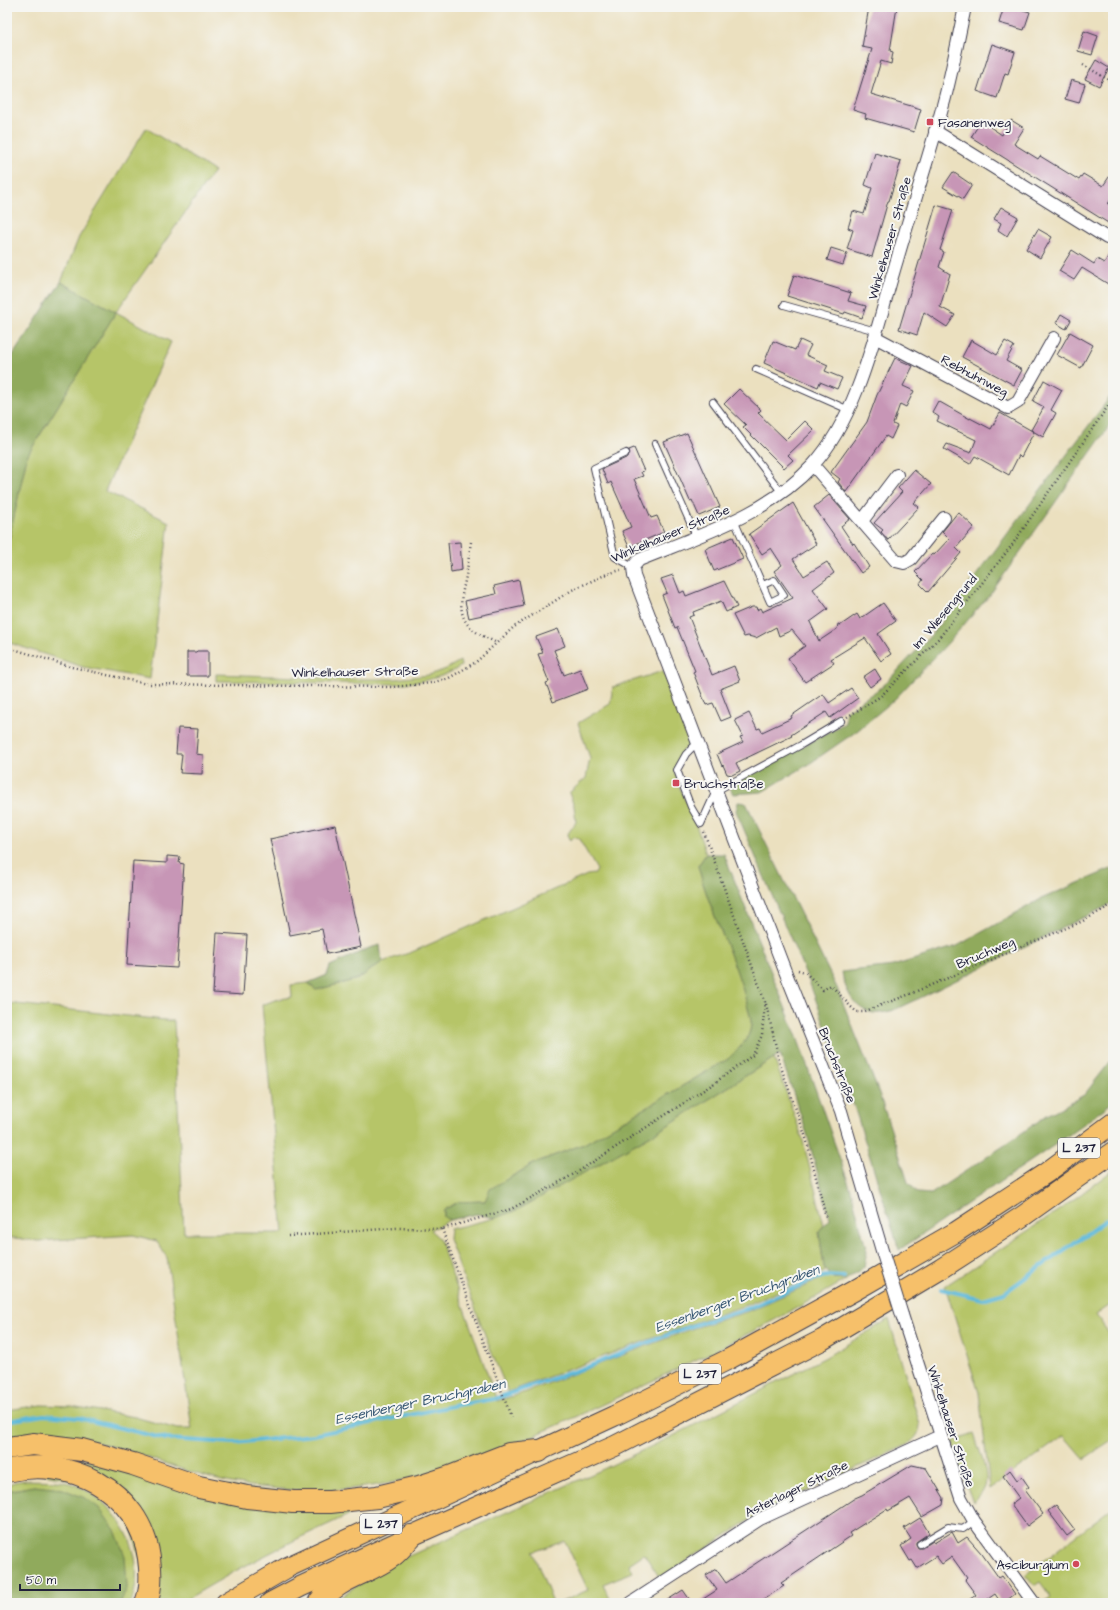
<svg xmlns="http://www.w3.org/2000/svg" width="1120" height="1610" viewBox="0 0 1120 1610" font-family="'Architects Daughter',sans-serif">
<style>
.green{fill:#b6c568;stroke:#6c7452}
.forest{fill:#90aa5c;stroke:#59664c}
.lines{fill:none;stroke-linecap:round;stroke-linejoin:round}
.stream{stroke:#5ebadc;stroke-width:4}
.building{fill:#c796b6}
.service-casing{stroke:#403e4f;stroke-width:8}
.minor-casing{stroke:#403e4f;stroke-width:14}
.trunk-casing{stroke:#403e4f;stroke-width:22}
.motorway-casing{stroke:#403e4f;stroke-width:24}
.path{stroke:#403e4f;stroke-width:2.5;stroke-dasharray:1 3;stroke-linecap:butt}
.service{stroke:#fff;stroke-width:6}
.minor{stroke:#fff;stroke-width:12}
.trunk{stroke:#f6c06b;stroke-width:20}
.motorway{stroke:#f6c06b;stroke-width:22}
.minor-bridge-casing{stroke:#403e4f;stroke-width:14;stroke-linecap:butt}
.minor-bridge{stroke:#fff;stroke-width:12}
.poi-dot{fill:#d1495b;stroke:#f6f6f2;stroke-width:1.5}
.labels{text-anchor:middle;stroke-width:4;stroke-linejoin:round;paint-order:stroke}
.shield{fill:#f6f6f2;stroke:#626272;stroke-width:1}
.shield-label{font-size:12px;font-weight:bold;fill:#22223b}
.poi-label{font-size:13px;fill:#22223b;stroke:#f6f6f2;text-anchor:start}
.street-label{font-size:13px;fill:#22223b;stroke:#f6f6f2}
.water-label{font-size:14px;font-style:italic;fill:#375773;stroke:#f6f6f2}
</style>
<rect width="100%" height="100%" fill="#f6f6f2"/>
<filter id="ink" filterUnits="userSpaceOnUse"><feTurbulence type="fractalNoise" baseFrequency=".025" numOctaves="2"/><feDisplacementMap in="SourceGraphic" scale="8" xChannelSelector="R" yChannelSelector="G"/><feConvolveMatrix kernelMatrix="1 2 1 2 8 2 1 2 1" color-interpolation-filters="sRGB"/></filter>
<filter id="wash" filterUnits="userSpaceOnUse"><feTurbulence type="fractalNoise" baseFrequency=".012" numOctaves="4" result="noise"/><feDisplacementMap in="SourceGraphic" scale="16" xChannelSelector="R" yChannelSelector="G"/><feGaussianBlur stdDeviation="0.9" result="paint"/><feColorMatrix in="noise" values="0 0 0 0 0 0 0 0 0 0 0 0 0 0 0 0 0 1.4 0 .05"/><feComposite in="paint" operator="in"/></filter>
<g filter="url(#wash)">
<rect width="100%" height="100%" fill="#ebe0bf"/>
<!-- green -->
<path class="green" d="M146,128L214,171L116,312L171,342L105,491L169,522L150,679L83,667L7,642V549L27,456L116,312L61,282L79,237Z
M460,661L461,666C440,680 418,682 394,684L216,681V674L353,679H395L429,675L446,669Z
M663,671L691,741L674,769L679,786L694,819L706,854L698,866C710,913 735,957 747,1004C748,1010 752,1019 751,1025C750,1040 738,1049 728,1059L584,1144L537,1162L507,1179L485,1201L458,1202L444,1210V1217L450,1220L430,1230L439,1238L497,1401L526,1392L691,1329L746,1312L830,1275L833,1279L846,1280C778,1320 707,1355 635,1389C527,1440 405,1501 282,1489C258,1487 234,1485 211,1478C142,1459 81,1425 7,1437V1410L41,1405L71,1406L135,1417L177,1429H192L167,1258L157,1241L133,1235L38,1241L7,1237V1003L174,1021L184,1233H283L262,1005L275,1000L292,997L291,985L308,983L316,990L358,979L382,962L412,952L587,875L595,874L597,870L579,839L573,837L570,841L567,835L576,822L574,806L569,793L586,778L590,758L578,723L610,704L613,687Z
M774,1058L802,1137L824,1225L819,1231L824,1267L826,1271L749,1304L688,1325L508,1392L493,1356L449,1239L450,1229L495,1218L519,1209L662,1129Z
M1113,1170V1303L1096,1315L1113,1339V1439L1084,1459L1064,1436L990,1489L979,1393L945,1286L1065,1206Z
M889,1319L920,1425C919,1435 915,1439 907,1445L827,1481L756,1516L660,1578L644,1554L629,1564L633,1572L603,1584L612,1603H559L588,1590L565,1541L533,1552L553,1603H333L350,1590L393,1563L599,1471L673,1436L826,1357Z
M974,1434C977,1443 988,1472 986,1481C985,1489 979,1497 973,1502L965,1483L952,1442Z
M63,1453L155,1478L374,1503L301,1537L239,1569L180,1603H153L121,1492L7,1465V1454Z
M26,1480C42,1481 60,1479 75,1485C120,1504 149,1555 131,1603H120L127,1588L34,1486L7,1491V1485L14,1482Z
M1113,1507V1601L1111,1603H1047L1045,1601L1051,1597L1040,1582L1034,1586L1025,1575Z"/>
<!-- forest -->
<path class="forest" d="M61,282L116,312L27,456L7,549V364Z
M1113,393V421L989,596L947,644L894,700L857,731L809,764L762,792L733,794L730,788L736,783L845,723L846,711L882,687L933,633Z
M738,802L746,803L837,988L879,1093L908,1182L918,1193L931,1194L1002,1147L1047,1115L1084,1095L1113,1058V1102L1062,1140L899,1250L854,1106L810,984L736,811Z
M706,854H724L797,1037L851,1190L867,1252L864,1267L846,1280L833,1279L824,1267L819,1231L830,1219L807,1134L780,1054L662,1129L519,1209L495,1218L477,1214L450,1220L444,1217V1210L458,1202L485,1201L490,1189L537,1162L584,1144L728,1059C738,1049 750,1040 751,1025C752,1019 748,1010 747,1004C735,957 710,913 698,866Z
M1113,868V903L918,999C907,1003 897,1010 886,1012C860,1019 845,994 842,972L893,966L957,946L1041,899Z
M380,945L382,962L358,979L316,990L308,983L327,975L330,966L369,948Z
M34,1486L63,1489L85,1498L99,1508L115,1530L125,1556L127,1588L120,1603H7V1491Z"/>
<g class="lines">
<!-- stream -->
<path class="stream" d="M941,1289L983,1299L1004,1293L1113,1215
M7,1421L44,1415L79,1418L166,1439L234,1443L314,1435L457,1405L494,1399L587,1367L685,1328L749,1308L815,1279L826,1276L844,1277"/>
</g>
<g id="blocks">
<!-- building -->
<path class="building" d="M869,7H897L890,51L893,52L891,64L881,61L871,94L921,109L914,132L865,118L866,114L853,110L872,49L862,47Z
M1004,7H1013L1030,12L1024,30L999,23Z
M1084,31L1098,36L1092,55L1078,51Z
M992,44L1015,52L1008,74L1005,73L997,98L977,91Z
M1096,60L1109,68L1099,86L1085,79Z
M1071,80L1085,84L1079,103L1065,99Z
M1011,120L1024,128L1014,144L1038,159L1040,156L1079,180L1083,174L1103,186L1113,171V196L1108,204L1113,208V226L971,137L981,121L1002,135Z
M875,153L901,161L889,201H888L872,257L847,249L853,230L848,228L853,211L864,214L872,188L865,185Z
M953,172L972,185L963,199L943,187Z
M936,205L953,210L940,250L944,252L939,267L950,274L940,307L955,315L947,327L924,312L917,335L899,329Z
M1001,207L1018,217L1007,236L998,230L1001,223L994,219Z
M1038,229L1052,237L1040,258L1026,249Z
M831,248L847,253L843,265L827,260Z
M1113,249V287L1082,268L1074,280L1059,271L1072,250L1094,264L1097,259L1104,263Z
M794,275L851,293L848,301L866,306L862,318L845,312L844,314L787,296Z
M1061,314L1071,320L1066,329L1056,323Z
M1070,332L1093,345L1081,368L1057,355Z
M800,340L811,345L806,355L828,365L825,371L842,378L837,389L820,382L818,387L764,363L773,341L795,350Z
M971,340L997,355L1005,341L1014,346L1006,361L1022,370L1014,385L962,357Z
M895,358L913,366L903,386L914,391L906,407L900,404L893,424L897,426L891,439L886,436L846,492L838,482L840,479L831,472L867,422L877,395Z
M1044,380L1062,390L1051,410L1056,413L1043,437L1031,430L1044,407L1033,401Z
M739,389L761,410L758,413L786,440L805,421L814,430L788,455L793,460L784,468L743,427L746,425L724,404Z
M938,401L970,419V418L991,429L1000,413L1034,432L1021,457L1019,455L1009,475L975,456L970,464L944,449L947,444L971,453L976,440L937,421L939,417L932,412Z
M687,433L720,507L699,516L692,500L690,501L664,442Z
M634,448L644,471L641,472L643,476L634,479L651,518L657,516L664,532L629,547L622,531L631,527L611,482L608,484L602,469L628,457L630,454L629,450Z
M914,470L931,484L914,503L919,507L888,540L881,532L883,530L874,523L902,492L898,488Z
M829,495L850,519L841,526L853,544L854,543L869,567L861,573L814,507Z
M793,503L816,544L793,559L804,576L827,562L834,573L813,589L828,609L810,622L819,641L837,629L838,624L841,625L857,614L860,619L883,603L896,621L878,634L891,654L881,661L865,638L831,659L834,663L805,682L788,658L805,646L792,630L779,636L776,627L756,638L748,636L744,637L733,615L752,607H756L757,610L760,608L762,612L793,598L774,571L782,565L771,548L762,554L749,534Z
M958,512L974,527L956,548L961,553L928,592L920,584L923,580L915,572L932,554L934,555L949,539L942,532Z
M733,537L743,559L714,571L705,549Z
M460,542L462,570L451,572L448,543Z
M673,575L680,593L684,591L686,596L724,581L737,607L726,612L721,601L693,612L694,615L689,617L712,675L734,666L740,681L720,689L731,717L721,721L713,703L706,705L693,672L695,671L677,627L675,628L662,595L667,593L661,579Z
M519,580L524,606L469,618L465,601L496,594L494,586Z
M558,629L565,646L554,650L564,675L580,669L588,689L553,702L546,683L549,682L538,654L543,653L536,637Z
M197,651H208V676H187V652H196Z
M875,669L881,679L870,687L863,677Z
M851,688L858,698L830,718L826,712L791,735L792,736L736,763L740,771L732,775L727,774L723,765L722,766L717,754L743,742L740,737L743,736L735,720L749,713L757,729L760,728L762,732L792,718L791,716L823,694L829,703Z
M178,728L198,729L196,754L203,755L202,774L180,773L182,754H176Z
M335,825L361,947L327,954L322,929L290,935L270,839Z
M167,856L180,857L179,863L184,864L177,968L127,965L133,861L167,863Z
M217,933L247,935L243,995L213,993Z
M912,1465L926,1468L944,1498L943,1505L922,1517L910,1498L888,1511L887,1509L849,1533L851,1536L781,1583L784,1586L758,1603H697L717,1590L706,1575L716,1569L726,1583L855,1498L862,1495Z
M1010,1470L1017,1480L1022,1477L1029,1487L1025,1490L1043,1514L1027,1526L1011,1504L1019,1498L1003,1476Z
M1056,1505L1075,1530L1067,1536L1048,1511Z
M920,1518L929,1533L916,1542V1544L918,1548H922L933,1541L934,1543L952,1532L958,1543L967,1537L982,1554L999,1578L1002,1576L1015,1594L1003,1603H1001L995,1594L982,1603H964L976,1595L965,1580L967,1578L952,1557L942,1564L936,1556L917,1568L912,1560L910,1561L901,1546L911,1539L904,1528Z
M683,1590L692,1603H663Z"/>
</g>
</g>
<g filter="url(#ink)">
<use href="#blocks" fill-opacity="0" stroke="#403e4f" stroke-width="1"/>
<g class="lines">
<!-- service casing -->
<g class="service-casing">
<path id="service" d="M784,305L876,331
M756,369L849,410
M713,402L782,493
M655,444L696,536
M626,453L594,468L615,557L633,567
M734,520L770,602L784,595L774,580L763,585
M698,742L686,754L677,770L691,807L701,824L716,791L801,745L841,721
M920,1544L948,1527L963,1529L974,1521"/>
</g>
<!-- minor casing -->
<g class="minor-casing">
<path id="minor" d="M935,131L1107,238H1113
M875,337L1008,408L1018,402L1054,338
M813,465L896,561L904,563L911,559L944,518
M862,521L897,475
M883,1254L841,1111L785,971L634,576L633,567L639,560C700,535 767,515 813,465C860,414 877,325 897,260C912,208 929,157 943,105C952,73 958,39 965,7
M902,1315L961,1498L974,1521L1034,1603
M631,1603L760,1519L940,1436"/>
</g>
<!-- trunk casing -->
<g class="trunk-casing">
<path id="trunk" d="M226,1603L288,1567L614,1416L729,1359L857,1289L956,1232L1046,1173L1113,1123
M270,1603L300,1587L411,1536L615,1446L822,1340L941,1269L1023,1216L1113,1152"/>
</g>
<!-- motorway casing -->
<g class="motorway-casing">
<path id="motorway" d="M7,1448L33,1444L82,1450L133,1464L199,1487L247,1497L293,1502H330L377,1497L419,1487L450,1477L509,1454L539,1451
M7,1471C69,1455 140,1490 149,1558C151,1573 152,1589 146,1603
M319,1603C339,1576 367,1575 392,1556C399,1551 405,1543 411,1536"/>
</g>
<!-- path -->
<path class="path" d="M1083,65L1113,82
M471,542C469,554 468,565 466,576C463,591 457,608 466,622C472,632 487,638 497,643
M7,647L72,667L147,684L393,687L431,683L449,678L476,662L514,627L572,590L607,574L621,570
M847,717L881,696L939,638L1012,545L1113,399
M798,970L805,972L823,990L831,985L851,1007L857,1012H863L905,996L1083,921L1113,904
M766,1004L780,1064L806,1138L826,1217
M442,1229L511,1417
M288,1236L396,1228L442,1229L511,1209L576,1173L713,1084L753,1055L762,1035L765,1002L704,832"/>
<!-- service -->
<use href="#service" class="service"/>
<!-- minor -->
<use href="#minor" class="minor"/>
<!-- trunk -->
<use href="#trunk" class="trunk"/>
<!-- motorway -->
<use href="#motorway" class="motorway"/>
<!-- minor-bridge casing -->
<g class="minor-bridge-casing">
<path id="minor-bridge" d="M883,1254L902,1315"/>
</g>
<!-- minor-bridge -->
<use href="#minor-bridge" class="minor-bridge"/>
</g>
</g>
<!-- markers -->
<g class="poi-dot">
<rect x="926" y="118" width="8" height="8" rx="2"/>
<rect x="672" y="779" width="8" height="8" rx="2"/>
<circle cx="1076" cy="1564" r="4"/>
</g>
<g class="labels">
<!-- shield labels -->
<g class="shield">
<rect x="1058" y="1138" width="42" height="20" rx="3"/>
<rect x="679" y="1364" width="42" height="20" rx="3"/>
<rect x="360" y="1514" width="42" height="20" rx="3"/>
</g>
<g class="shield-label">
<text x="1079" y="1152">L 237</text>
<text x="700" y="1378">L 237</text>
<text x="381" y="1528">L 237</text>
</g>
<!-- poi labels -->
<g class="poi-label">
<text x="938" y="127">Fasanenweg</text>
<text x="684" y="788">Bruchstraße</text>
<text x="1068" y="1569" text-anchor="end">Asciburgium</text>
</g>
<!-- street labels -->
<g class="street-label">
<text transform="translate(889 238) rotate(-74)" y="5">Winkelhauser Straße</text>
<text transform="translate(975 375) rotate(28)" y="5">Rebhuhnweg</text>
<text transform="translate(670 533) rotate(-23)" y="5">Winkelhauser Straße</text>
<text transform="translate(944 611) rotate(-50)" y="5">Im Wiesengrund</text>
<text transform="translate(355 671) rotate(-1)" y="5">Winkelhauser Straße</text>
<text transform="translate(985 952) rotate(-23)" y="5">Bruchweg</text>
<text transform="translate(838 1065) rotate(68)" y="5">Bruchstraße</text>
<text transform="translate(952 1426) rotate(72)" y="5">Winkelhauser Straße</text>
<text transform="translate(796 1488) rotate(-26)" y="5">Asterlager Straße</text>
</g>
<!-- water labels -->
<g class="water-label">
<text transform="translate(737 1298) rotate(-20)" y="5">Essenberger Bruchgraben</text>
<text transform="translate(420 1401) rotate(-12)" y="5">Essenberger Bruchgraben</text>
</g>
</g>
<!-- margin -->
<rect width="1120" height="1610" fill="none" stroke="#f6f6f2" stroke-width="24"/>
<!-- scale -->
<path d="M20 1584v6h100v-6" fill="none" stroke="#22223b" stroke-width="2"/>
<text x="26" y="1584" font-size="12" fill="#22223b" stroke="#f6f6f2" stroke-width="3" paint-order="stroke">50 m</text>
</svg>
